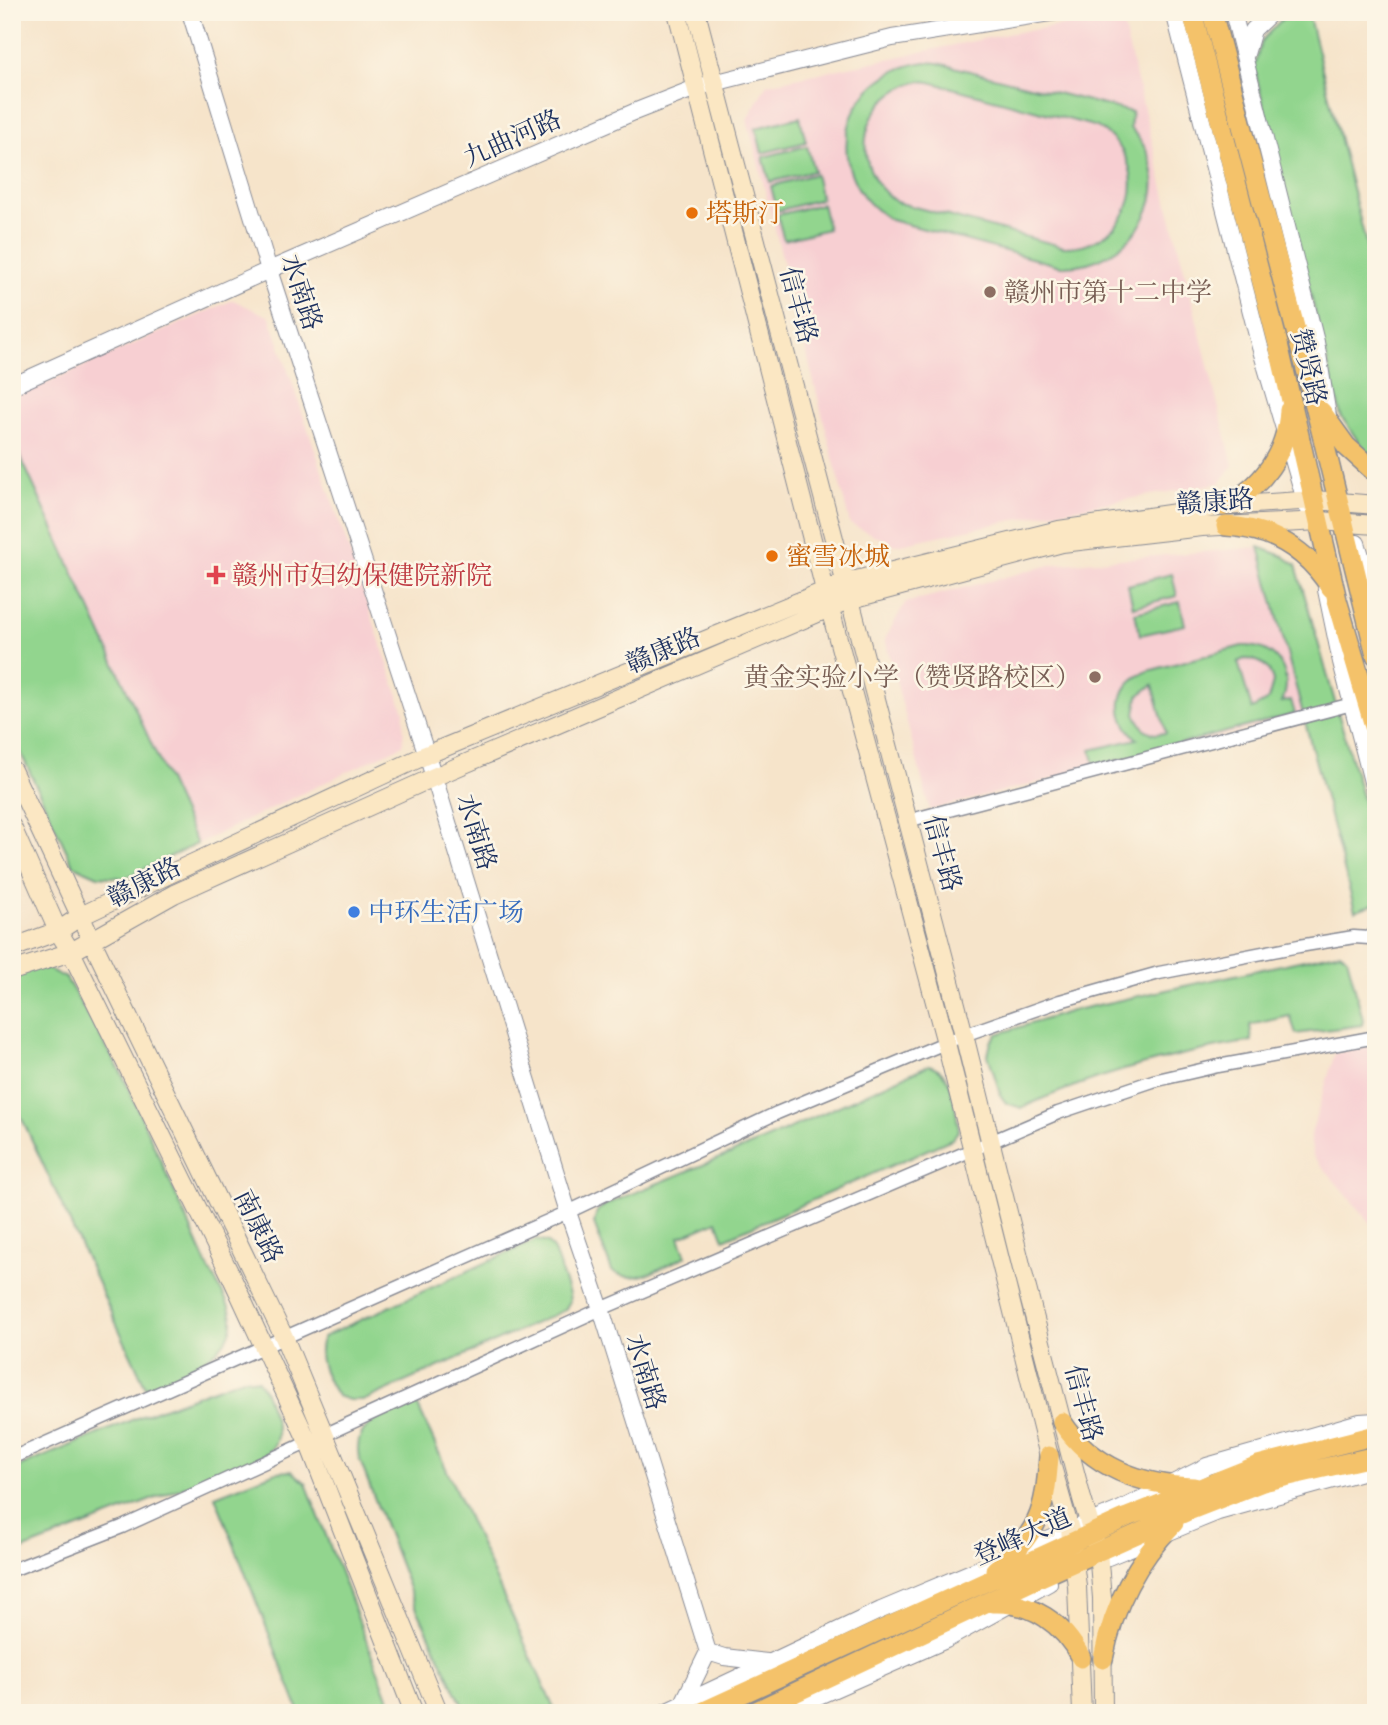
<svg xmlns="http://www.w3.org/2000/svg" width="1388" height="1725" viewBox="0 0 1388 1725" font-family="'Sorts Mill Goudy','Noto Serif SC',serif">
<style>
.built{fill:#f7cfd2}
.green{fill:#92d58e;stroke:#568276;stroke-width:2;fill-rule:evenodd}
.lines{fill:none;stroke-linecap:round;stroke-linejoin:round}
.minor-casing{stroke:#888a94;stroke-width:15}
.tertiary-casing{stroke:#888a94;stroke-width:18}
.secondary-casing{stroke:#888a94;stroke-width:20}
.primary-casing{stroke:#888a94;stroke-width:22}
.minor{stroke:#fff;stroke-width:12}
.tertiary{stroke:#fff;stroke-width:16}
.secondary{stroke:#fbe7c3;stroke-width:18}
.primary{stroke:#f4c26a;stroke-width:19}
.food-dot{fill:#e8710a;stroke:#fcf5e5;stroke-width:2.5}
.education-dot{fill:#8d6e63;stroke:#fcf5e5;stroke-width:2.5}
.health-dot{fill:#e0444e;stroke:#fcf5e5;stroke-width:2.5}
.shop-dot{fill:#3f7fe0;stroke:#fcf5e5;stroke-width:2.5}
.labels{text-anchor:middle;stroke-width:5;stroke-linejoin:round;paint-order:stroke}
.street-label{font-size:26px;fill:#1b2f5e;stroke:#fcf5e5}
.food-label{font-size:26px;fill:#c56008;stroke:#fcf5e5;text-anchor:start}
.education-label{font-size:26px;fill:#785e54;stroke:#fcf5e5;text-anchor:start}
.health-label{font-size:26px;fill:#be3a42;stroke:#fcf5e5;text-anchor:start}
.shop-label{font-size:26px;fill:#366cbe;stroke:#fcf5e5;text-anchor:start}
</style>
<rect width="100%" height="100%" fill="#fcf5e5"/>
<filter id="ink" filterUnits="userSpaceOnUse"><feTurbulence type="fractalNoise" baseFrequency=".0143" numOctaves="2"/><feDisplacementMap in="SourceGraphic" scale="14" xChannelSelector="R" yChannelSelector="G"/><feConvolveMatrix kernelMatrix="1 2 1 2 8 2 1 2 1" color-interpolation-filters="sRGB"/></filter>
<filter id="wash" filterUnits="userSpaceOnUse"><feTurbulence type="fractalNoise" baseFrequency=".00686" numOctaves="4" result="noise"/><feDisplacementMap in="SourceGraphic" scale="28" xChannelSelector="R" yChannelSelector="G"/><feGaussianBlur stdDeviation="1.57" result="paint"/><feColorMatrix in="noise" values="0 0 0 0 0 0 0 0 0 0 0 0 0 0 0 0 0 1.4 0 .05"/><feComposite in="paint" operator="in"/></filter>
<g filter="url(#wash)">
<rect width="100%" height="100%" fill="#f6e4ca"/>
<!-- built -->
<path class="built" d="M1121,17L1233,465L1220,483L1043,514L896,545L850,524L747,119L767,84L1012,33Z
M233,300L270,317L404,712L403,745L197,844L12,438V398Z
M1259,547L1304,715L930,810L885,639L905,603L1051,565Z
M1376,1045V1229L1313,1156L1310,1137L1335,1053Z"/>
<!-- green -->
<path class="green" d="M1309,17L1376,283V458L1362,447L1341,416L1254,67L1262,40L1282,19Z
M926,62L938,63L1132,112L1130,128C1186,185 1134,269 1060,266L891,220C816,175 841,73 926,62ZM920,81L930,82L1097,127C1157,163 1135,247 1064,247L896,202C846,165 860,96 920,81Z
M800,117L806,142L762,153L756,128Z
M807,146L814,171L770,182L763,157Z
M815,174L821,199L777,211L771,186Z
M822,204L828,229L784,240L777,215Z
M12,438L197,844L125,878L98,876L73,865L12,734Z
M1259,547L1283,556L1296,565L1376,846V903L1355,911Z
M1172,574L1177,596L1133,607L1128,585Z
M1180,602L1185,625L1140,635L1135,613Z
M1242,646C1275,644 1295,672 1282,702L1291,700L1295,714L1095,766L1091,750L1137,739C1113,716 1115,684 1148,671ZM1244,659C1259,659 1270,666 1273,682L1268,700L1252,709L1238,662ZM1153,685L1166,733L1154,734L1144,729L1135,714L1138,696Z
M1340,952L1347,957L1363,1020L1362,1025L1296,1034L1290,1016L1250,1025L1252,1041C1174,1054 1093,1075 1021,1108L1006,1103L1001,1096L988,1055L991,1042L997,1034L1075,1010Z
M38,964L66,978L122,1074L209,1269C217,1284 230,1302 232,1319C235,1355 173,1375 146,1388L12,1097V973Z
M929,1065C956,1072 954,1107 959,1130L952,1139L724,1239L717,1221L679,1237L686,1256C663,1266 636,1287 612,1271L594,1224L597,1211L607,1204L764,1140Z
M536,1240L548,1243L554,1251L569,1294L570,1301L565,1310L365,1400H349L337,1396C326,1378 314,1356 323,1337Z
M243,1378L258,1380C264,1388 267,1396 270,1406C277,1425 284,1442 264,1456L12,1554V1470L134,1419Z
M417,1404L556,1713H466L417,1609L359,1458C351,1420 389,1415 417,1404Z
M292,1471L306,1483L394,1713H300L215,1496L276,1472Z"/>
</g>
<g filter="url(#ink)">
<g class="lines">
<!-- minor casing -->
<g class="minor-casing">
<path id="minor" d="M907,821L1352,704
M12,1458L568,1212L777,1113L964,1035L1060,1001L1159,973L1299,946L1354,937L1369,938L1376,931
M12,1570L122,1527L601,1309L1058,1113L1153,1081L1218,1066L1376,1037"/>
</g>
<!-- tertiary casing -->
<g class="tertiary-casing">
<path id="tertiary" d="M190,12L269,270L434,777L568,1212L601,1309L708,1652L683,1703
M1174,12L1260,347L1307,507
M1233,12L1316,342L1329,422
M1246,54L1253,30L1272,12
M12,386L269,270L634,112L698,87L892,38L1056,12
M1357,543L1376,604
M1326,590L1341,662L1376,797
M1108,1557L1218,1512L1376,1468
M708,1652L724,1657L767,1662
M663,1713L881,1610L1119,1510L1207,1466L1360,1422L1376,1421
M780,1713L946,1640L1049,1583"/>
</g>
<!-- secondary casing -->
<g class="secondary-casing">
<path id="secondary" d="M677,12L825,590L946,1043L1049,1456L1070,1530L1077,1586L1082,1713
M696,12L964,1035L1025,1281L1082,1499L1098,1551L1102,1598L1103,1713
M12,770L91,939L284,1337L439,1713
M12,827L58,931L71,952L231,1276L309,1444L414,1713
M12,948L58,931L81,916L161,878L426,755L844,583L1059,530L1224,506L1315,500L1376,505
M12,971L71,952L174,894L434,777L848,600L1062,543L1202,527L1320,521L1376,525"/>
</g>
<!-- primary casing -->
<g class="primary-casing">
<path id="primary" d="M1192,12L1278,344L1337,600L1376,733
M1212,12L1307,373L1376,655
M1321,411L1346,446L1376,473
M1224,506C1262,488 1287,453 1289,410
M1226,526C1271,528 1307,550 1331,588
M1062,1422C1091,1467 1142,1486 1194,1487
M995,1570C1039,1532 1045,1513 1049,1456
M992,1603C1032,1601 1064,1624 1081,1658
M1103,1659C1113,1606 1136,1561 1174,1523
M700,1713L1127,1517L1258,1465L1376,1435
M752,1713L1041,1577L1186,1512L1263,1482L1376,1456"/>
</g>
<!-- minor -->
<use href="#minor" class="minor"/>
<!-- tertiary -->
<use href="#tertiary" class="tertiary"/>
<!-- secondary -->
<use href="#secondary" class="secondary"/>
<!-- primary -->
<use href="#primary" class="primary"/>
</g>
</g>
<!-- markers -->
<g class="food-dot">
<circle cx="692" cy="213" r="7"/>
<circle cx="772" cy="556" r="7"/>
</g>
<g class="education-dot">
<circle cx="990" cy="292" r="7"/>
<circle cx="1095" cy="677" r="7"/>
</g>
<path class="health-dot" d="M212.5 564.5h7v7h7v7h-7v7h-7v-7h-7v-7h7z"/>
<circle class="shop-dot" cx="354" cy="912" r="7"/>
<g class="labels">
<!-- street labels -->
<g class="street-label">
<text transform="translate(512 138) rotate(-24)" y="9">九曲河路</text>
<text transform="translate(302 292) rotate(72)" y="9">水南路</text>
<text transform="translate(799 305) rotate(75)" y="9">信丰路</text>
<text transform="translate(1309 367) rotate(77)" y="9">赞贤路</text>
<text transform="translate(1215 501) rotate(-4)" y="9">赣康路</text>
<text transform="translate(663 650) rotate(-23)" y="9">赣康路</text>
<text transform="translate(477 832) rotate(73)" y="9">水南路</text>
<text transform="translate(943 853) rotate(75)" y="9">信丰路</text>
<text transform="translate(144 882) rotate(-27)" y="9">赣康路</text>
<text transform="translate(259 1226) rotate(64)" y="9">南康路</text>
<text transform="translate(646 1372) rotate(73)" y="9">水南路</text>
<text transform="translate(1084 1403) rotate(75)" y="9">信丰路</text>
<text transform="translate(1022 1536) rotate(-24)" y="9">登峰大道</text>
</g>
<!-- food labels -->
<g class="food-label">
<text x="706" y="222">塔斯汀</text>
<text x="786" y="565">蜜雪冰城</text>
</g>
<!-- education labels -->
<g class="education-label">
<text x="1004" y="301">赣州市第十二中学</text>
<text x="1081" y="686" text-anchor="end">黄金实验小学（赞贤路校区）</text>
</g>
<!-- health labels -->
<g class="health-label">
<text x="232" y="584">赣州市妇幼保健院新院</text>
</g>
<!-- shop labels -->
<g class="shop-label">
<text x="368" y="921">中环生活广场</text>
</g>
</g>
<!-- margin -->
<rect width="1388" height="1725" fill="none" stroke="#fcf5e5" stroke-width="42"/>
</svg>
